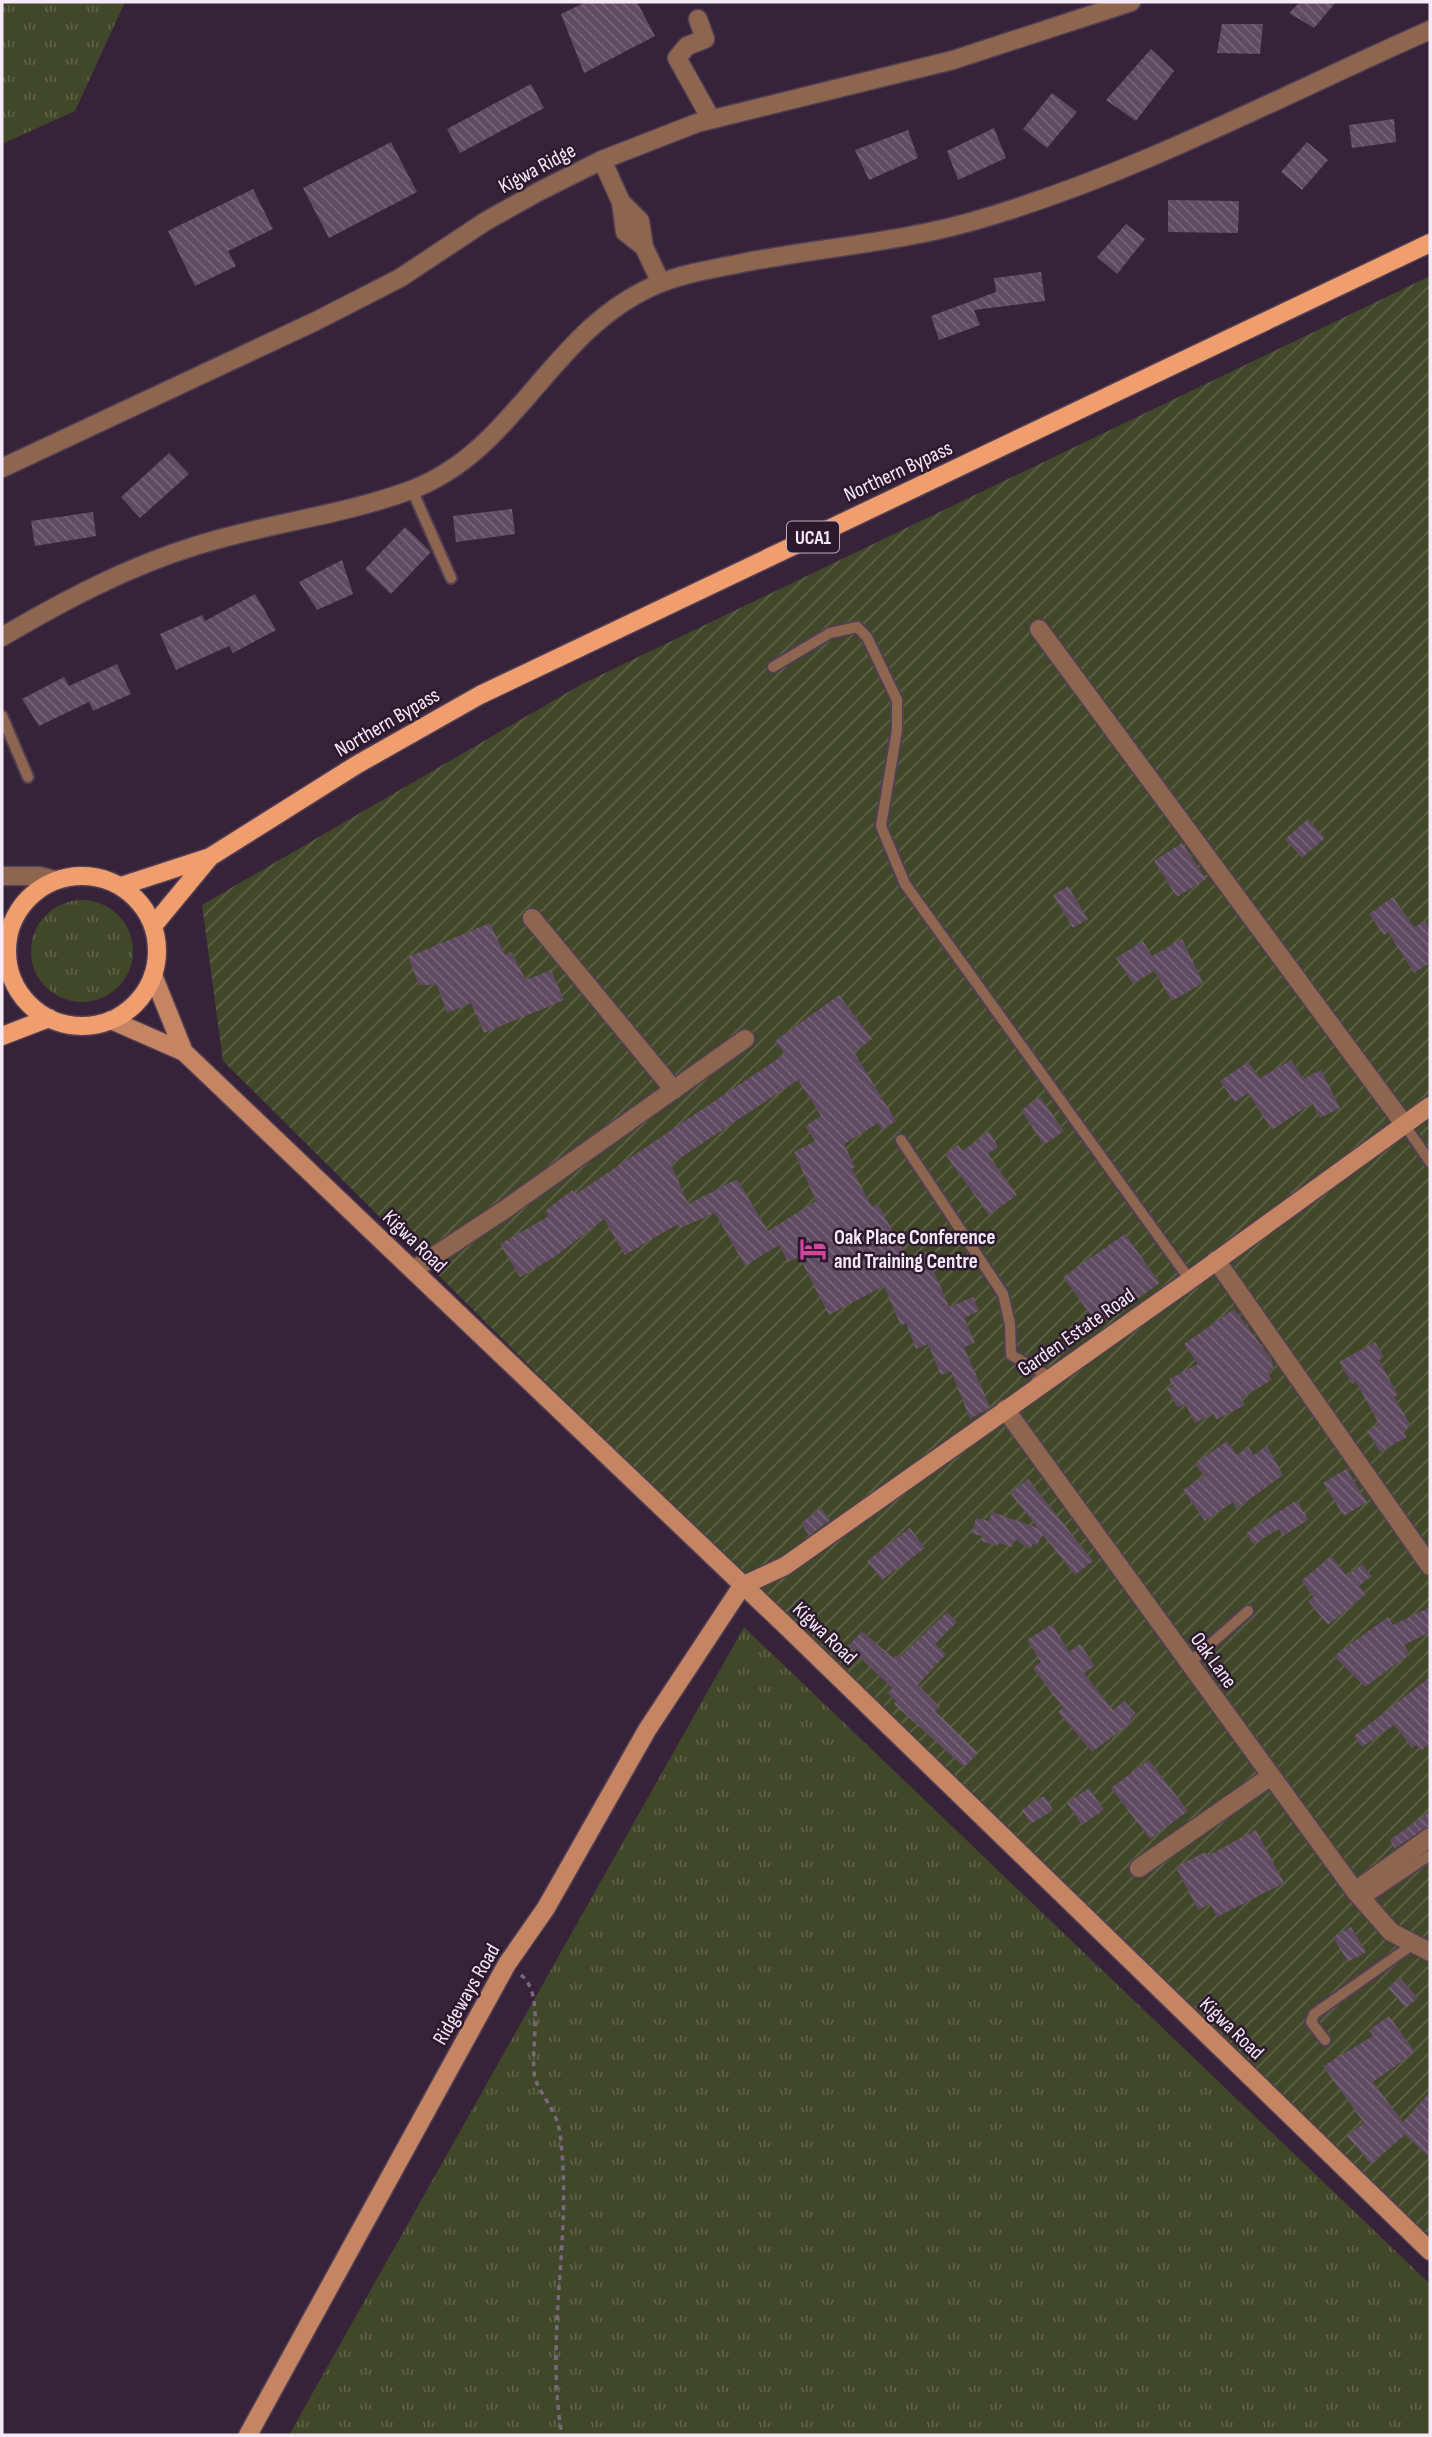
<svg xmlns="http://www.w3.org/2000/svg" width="1432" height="2437" viewBox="0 0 1432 2437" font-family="'Sofia Sans Condensed',sans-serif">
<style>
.grass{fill:url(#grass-tufts)}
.garden{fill:url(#garden-furrows)}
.building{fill:url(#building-back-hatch);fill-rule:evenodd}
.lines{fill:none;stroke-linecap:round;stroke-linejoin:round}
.lane-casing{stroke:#523f54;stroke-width:14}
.street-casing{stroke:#523f54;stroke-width:21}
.secondary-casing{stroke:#523f54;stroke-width:21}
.primary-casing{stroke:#523f54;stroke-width:21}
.path{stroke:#79687b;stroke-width:3.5;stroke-dasharray:5 5;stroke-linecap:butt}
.lane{stroke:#8e6650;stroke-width:10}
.street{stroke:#8e6650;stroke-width:18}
.secondary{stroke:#c68562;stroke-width:18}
.primary{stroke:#f19e6f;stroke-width:18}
.labels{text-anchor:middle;stroke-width:5;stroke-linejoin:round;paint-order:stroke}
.shield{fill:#2d192e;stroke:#baabbb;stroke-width:2}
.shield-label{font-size:19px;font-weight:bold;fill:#f7eaf8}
.street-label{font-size:21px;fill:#f7eaf8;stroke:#2d192e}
.poi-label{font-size:21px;font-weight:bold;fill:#f7eaf8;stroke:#2d192e;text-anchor:start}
</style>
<defs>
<pattern id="grass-tufts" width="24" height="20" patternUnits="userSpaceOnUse" patternTransform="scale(1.75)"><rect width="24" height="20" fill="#414729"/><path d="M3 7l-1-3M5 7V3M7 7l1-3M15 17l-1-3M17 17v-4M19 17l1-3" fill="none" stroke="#5d6249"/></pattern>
<pattern id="garden-furrows" width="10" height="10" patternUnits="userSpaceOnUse" patternTransform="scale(1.75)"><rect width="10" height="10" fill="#414729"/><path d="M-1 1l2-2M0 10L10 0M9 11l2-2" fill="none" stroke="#5d6249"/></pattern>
<pattern id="building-back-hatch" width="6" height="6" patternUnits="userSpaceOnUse" patternTransform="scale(1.75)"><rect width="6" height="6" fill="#604a61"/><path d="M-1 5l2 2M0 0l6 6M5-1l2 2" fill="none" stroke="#786478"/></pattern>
</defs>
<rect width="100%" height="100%" fill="#372339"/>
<!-- grass -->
<path class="grass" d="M2,2H125L75,111L2,144Z
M31 951a51 51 0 1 1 102 0a51 51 0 1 1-102 0Z
M744,1627L1430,2284V2435H289Z"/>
<!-- garden -->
<path class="garden" d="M1430,276V2262L223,1061L202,905L582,684Z"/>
<!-- building -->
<path class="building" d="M586,2H637L655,36L584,73L561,14Z
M1300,2H1336L1314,28L1289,13Z
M1222,24H1263L1260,54L1217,53Z
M1151,49L1174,71L1136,121L1106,100Z
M531,84L544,108L460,153L447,129Z
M1052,93L1077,112L1047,148L1023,129Z
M1394,119L1396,142L1352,148L1349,125Z
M994,128L1006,158L958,180L947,151Z
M908,130L918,158L869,180L855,150Z
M391,142L417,192L329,238L303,188Z
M1307,142L1328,160L1302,190L1281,172Z
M253,189L273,229L228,251L236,266L195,286L168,231Z
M1168,200L1239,201L1238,233L1168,232Z
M1126,224L1145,239L1117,274L1097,257Z
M1041,272L1045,301L974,310L980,325L939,340L931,316L996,292L994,278Z
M169,453L189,474L140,518L121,497Z
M512,509L515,534L456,542L453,516Z
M93,512L96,536L35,546L31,521Z
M405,527L431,552L391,594L365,569Z
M342,560L353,594L317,610L299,582Z
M255,594L276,630L233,653L229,646L176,670L160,634L202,615L205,621Z
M117,664L131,694L93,711L89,702L39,726L22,699L64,677L69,686Z
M1308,819L1325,838L1302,858L1285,839Z
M1182,843L1206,879L1177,897L1154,861Z
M1068,886L1088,919L1073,928L1053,895Z
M1393,897L1414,927L1425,921L1430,930V963L1414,973L1388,932L1384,935L1369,914Z
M490,923L505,955L511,952L526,980L551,970L564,1000L484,1033L471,1003L447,1013L437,985H419L408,957Z
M1182,939L1203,983L1172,1001L1154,971L1133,984L1116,958L1143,941L1152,956Z
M839,995L872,1039L854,1052L896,1121L882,1130L878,1123L844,1144L855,1167L852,1169L872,1207L878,1204L908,1260L926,1252L949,1307L973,1297L979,1311L964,1318L975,1343L964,1347L990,1407L970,1419L951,1371L941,1375L928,1344L916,1349L906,1323L901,1326L884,1286L829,1315L799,1257L788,1262L779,1245L745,1266L715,1213L680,1228L678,1224L625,1255L604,1219L553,1258L520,1277L500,1244L549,1216L545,1211L572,1190L576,1194L785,1054L775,1041ZM798,1080L821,1116L805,1126L815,1141L794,1152L816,1201L768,1231L737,1179L688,1204L671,1164Z
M1291,1060L1303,1079L1321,1070L1340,1108L1320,1118L1312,1103L1272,1130L1248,1093L1235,1102L1220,1081L1248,1062L1260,1078Z
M1040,1097L1064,1131L1044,1145L1021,1110Z
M989,1131L998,1147L988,1154L1017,1195L989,1215L945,1154L958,1145L963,1151Z
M1125,1234L1160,1283L1099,1326L1063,1277Z
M1234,1309L1272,1360L1273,1370L1267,1373L1272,1380L1241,1398L1245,1405L1216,1420L1213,1414L1195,1423L1185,1404L1177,1407L1167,1389L1173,1386L1169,1379L1198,1364L1184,1344Z
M1375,1342L1384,1357L1379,1360L1398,1395L1394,1397L1411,1426L1403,1430L1407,1437L1380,1452L1367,1431L1379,1424L1356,1382L1352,1384L1339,1362Z
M1227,1441L1237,1455L1248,1447L1254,1455L1267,1446L1283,1475L1236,1509L1233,1502L1205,1521L1183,1490L1204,1476L1195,1464Z
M1346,1469L1367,1502L1344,1516L1323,1483Z
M1028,1479L1093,1561L1075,1575L1043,1535L1037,1545L1033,1544L1030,1549L1015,1539L1012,1547L999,1543L997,1546L981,1541L983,1536L972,1534L976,1518L989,1521L992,1512L1038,1528L1010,1493Z
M1297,1500L1308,1520L1283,1536L1279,1529L1253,1544L1246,1533Z
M821,1508L830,1520L809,1535L801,1523Z
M910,1528L925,1548L882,1580L867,1561Z
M1331,1556L1347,1576L1362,1564L1372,1576L1359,1586L1366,1594L1328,1625L1308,1601L1314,1597L1301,1581Z
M1430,1607V1632L1404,1645L1410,1654L1365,1687L1334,1656L1388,1617L1393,1625Z
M947,1612L957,1622L935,1644L946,1654L918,1685L940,1707L935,1711L978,1753L964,1767L894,1704L896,1701L887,1693L892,1688L848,1646L862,1631L893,1658L896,1655L899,1658Z
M1052,1624L1069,1652L1080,1644L1095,1666L1084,1673L1113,1710L1124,1701L1136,1714L1130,1719L1132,1722L1092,1752L1058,1712L1063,1708L1033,1668L1041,1662L1027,1640Z
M1430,1677V1743L1421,1751L1416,1745L1412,1748L1394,1725L1362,1747L1354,1736Z
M1149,1760L1188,1811L1150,1839L1111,1788Z
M1089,1788L1104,1810L1082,1825L1067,1803Z
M1044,1796L1053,1810L1031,1824L1022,1810Z
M1430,1811V1826L1395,1848L1390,1840Z
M1256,1830L1284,1883L1217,1917L1210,1904L1198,1910L1176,1867L1205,1852L1207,1856Z
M1351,1927L1366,1952L1348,1962L1333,1937Z
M1400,1978L1418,1998L1406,2008L1388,1988Z
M1389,2016L1415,2052L1373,2082L1403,2122L1430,2092V2158L1405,2135L1371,2164L1347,2136L1364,2123L1323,2066L1373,2036L1369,2030Z"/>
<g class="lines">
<!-- lane casing -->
<g class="lane-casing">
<path id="lane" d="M412,490L451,578
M773,667L830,633L857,627L867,637L897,700V730L881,826L905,884L1190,1280
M2,716L28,777
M1404,1124L1430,1162
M901,1140L1003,1294L1010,1324L1011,1355L1045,1374L1036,1382
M1188,1664L1248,1611
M1363,1900L1430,1855
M1325,2040L1311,2022L1314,2014L1412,1945"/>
</g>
<!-- street casing -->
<g class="street-casing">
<path id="street" d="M698,19L705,39L687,46L677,58L711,119
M602,160L621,202L625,232L644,247
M621,202L640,221L644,247L661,283
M2,468L316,321L400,278L486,221L538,192L602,160L697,123L953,60L1131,2
M1039,629L1404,1124
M2,637C63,601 127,567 195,546C266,523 341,516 411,490C518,450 550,329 658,284C684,273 714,269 742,263C822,247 906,242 984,218C1139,172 1283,95 1430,30
M2,876H39L55,880
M532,918L674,1090
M2,927L6,959
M1216,1260L1430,1566
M413,1270L504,1210L745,1039
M1005,1409L1355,1891L1391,1932L1430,1952
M1139,1868L1271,1776
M1355,1891L1430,1837"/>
</g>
<!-- secondary casing -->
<g class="secondary-casing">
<path id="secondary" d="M153,975L184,1052
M111,1020L184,1052L786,1626L1430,2251
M248,2435L507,1964L546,1908L647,1730L742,1586L785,1566L1190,1280L1430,1106"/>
</g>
<!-- primary casing -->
<g class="primary-casing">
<path id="primary" d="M7 951a75 75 0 1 1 150 0a75 75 0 1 1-150 0Z
M121,886L210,857L358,764L480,695L1430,243
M153,926L210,857
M2,1036L49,1018"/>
</g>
<!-- path -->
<path class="path" d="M521,1975C546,1995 529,2050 535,2078C539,2091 550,2104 555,2116C560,2127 561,2141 562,2153C570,2247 545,2342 562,2435"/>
<!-- lane -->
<use href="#lane" class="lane"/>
<!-- street -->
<use href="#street" class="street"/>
<!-- secondary -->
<use href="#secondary" class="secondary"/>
<!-- primary -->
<use href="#primary" class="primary"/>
</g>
<!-- icons -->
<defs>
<g id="hotel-bare" transform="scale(2.1)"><path d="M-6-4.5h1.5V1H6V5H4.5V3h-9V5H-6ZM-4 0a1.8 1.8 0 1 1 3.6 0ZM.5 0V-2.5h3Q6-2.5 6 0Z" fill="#d1479c" stroke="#2d192e" stroke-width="2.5" paint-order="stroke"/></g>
</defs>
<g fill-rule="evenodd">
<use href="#hotel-bare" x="813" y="1249"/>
</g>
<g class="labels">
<!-- shield labels -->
<rect class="shield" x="787" y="521.5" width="52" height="31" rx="5"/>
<g class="shield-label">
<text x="813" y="544">UCA1</text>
</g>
<!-- street labels -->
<g class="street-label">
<text transform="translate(537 168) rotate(-28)" y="7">Kigwa Ridge</text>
<text transform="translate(898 471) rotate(-25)" y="7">Northern Bypass</text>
<text transform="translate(387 722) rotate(-30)" y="7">Northern Bypass</text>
<text transform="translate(415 1241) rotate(44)" y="7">Kigwa Road</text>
<text transform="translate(1076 1332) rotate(-35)" y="7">Garden Estate Road</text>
<text transform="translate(825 1633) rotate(44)" y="7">Kigwa Road</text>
<text transform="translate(1214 1660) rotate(54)" y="7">Oak Lane</text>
<text transform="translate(466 1994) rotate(-60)" y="7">Ridgeways Road</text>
<text transform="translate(1232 2028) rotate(44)" y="7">Kigwa Road</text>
</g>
<!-- poi labels -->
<g class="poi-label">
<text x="834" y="1244">Oak Place Conference<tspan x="834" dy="24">and Training Centre</tspan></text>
</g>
</g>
<!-- border -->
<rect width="1432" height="2437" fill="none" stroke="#f7eaf8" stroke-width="7"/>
</svg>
